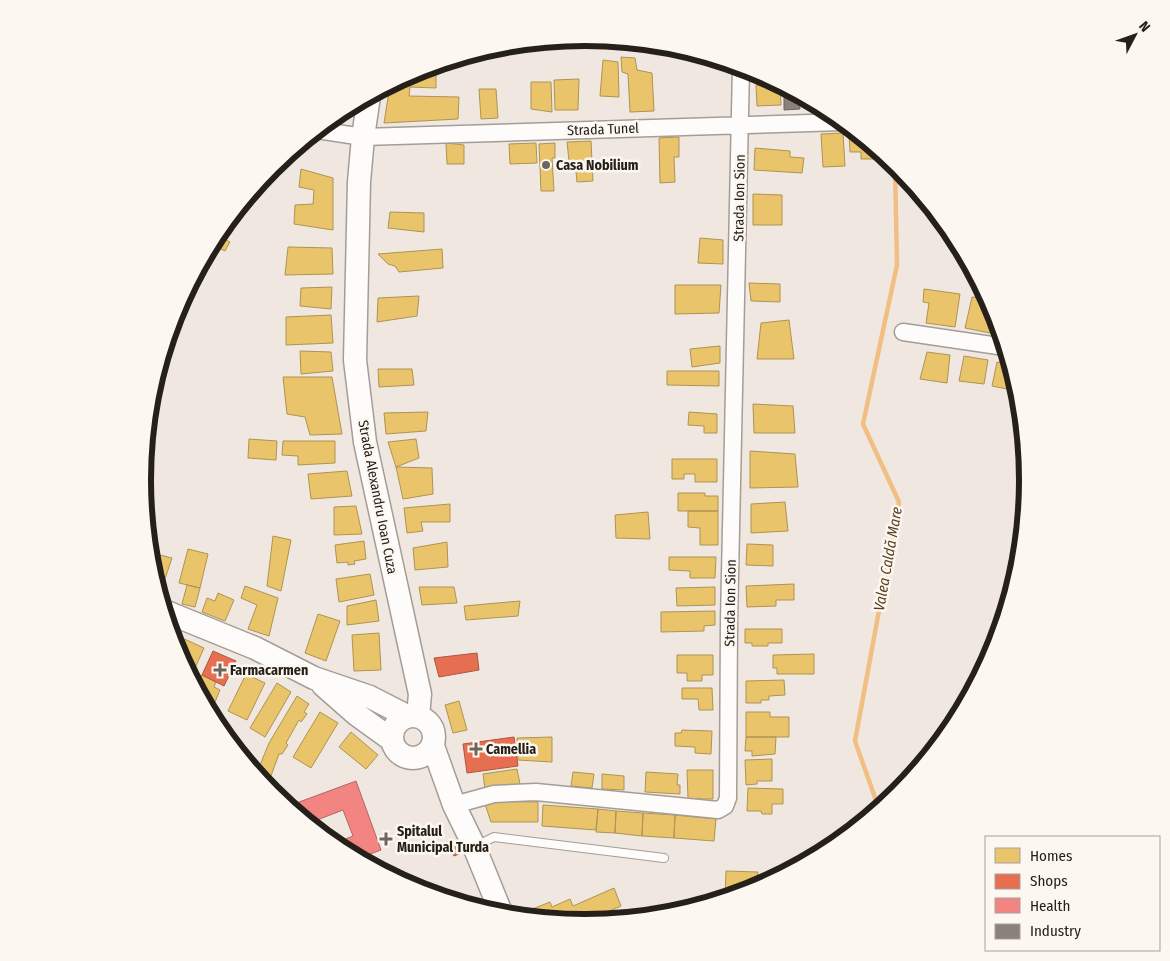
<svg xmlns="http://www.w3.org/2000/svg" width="1170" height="961" viewBox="0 0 1170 961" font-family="'Fira Sans Condensed',sans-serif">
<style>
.homes{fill:#e9c46a;stroke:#ae9352}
.shops{fill:#e76f51;stroke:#ad5740}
.health{fill:#f28482;stroke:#b46663}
.industry{fill:#8a817c;stroke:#6c645f}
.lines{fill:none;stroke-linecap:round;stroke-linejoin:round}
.stream{stroke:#f1bf83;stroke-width:4.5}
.lane-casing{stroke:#a49d97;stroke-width:10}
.street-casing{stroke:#a49d97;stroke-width:19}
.secondary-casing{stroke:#a49d97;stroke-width:25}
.lane{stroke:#fdfcfa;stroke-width:8}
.street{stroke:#fdfcfa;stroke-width:16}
.secondary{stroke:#fdfcfa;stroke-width:22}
.poi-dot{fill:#6c665f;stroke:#fdf7f1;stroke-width:2}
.labels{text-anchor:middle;stroke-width:5;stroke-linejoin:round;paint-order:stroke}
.street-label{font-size:14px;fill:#25201a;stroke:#fdf7f1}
.poi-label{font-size:14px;font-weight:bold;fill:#25201a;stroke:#fdf7f1;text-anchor:start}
.water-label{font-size:15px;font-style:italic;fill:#5b3f1c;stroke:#fdf7f1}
.rim{fill:none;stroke:#25201a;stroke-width:6}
</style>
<rect width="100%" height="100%" fill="#f0e8e0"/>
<!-- homes -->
<path class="homes" d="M621,57L635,58L637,70L652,73L654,111L630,112L628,74L622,72Z
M603,60L618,62L619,97L600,96Z
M432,66H436V88L410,87L409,96L459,97L458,119L384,123L390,85L416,71Z
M579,79L578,110H555L554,80Z
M531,82H551L552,112L531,109Z
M779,84L780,85L781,105L757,106L756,85Z
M479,89H496L498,118L481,119Z
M843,133L845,166L823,167L821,134Z
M857,133L881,153L882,159H861V152H850L849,134Z
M679,137V157H674L675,182L660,183L659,138Z
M591,141L593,181L577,182L575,161H569L567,142Z
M446,143L464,145V164H447Z
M536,143L537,163L510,164L509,144Z
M555,143V158H552L554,191H541L539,144Z
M755,148L790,151V157L804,158L802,173L754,170Z
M301,169L333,178V230L294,224L295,205L313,204L314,190L299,187Z
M753,194L782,195V225H753Z
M390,212L424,213V232L388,228Z
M216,235L230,242L225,251L219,248L215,256L207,253Z
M700,238L723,240V264L698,263Z
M288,247L332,248L333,274L285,275Z
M442,249L443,268L399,272L395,266L388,264L378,254Z
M749,283L780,284V302L751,301Z
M675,285H721L719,313L675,314Z
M332,287L331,309L300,306L301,288Z
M924,289L960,294L955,327L926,323L929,303L923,302Z
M419,296L417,316L377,322L378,298Z
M972,297L988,299L994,311L990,333L965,328Z
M331,315L333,343L286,345V317Z
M789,320L794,359H757L761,323Z
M720,346V363L692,367L690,349Z
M300,351L331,352L333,371L301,374Z
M927,352L950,355L947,383L920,379Z
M964,356L988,360L984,384L959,381Z
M997,362L1011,365L1018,388L1017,391L992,386Z
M378,369H412L414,385L379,387Z
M667,371H719V386L667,385Z
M283,377H332L342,434L310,435L305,417L287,414Z
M753,404L793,406L795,433H754Z
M428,412L426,431L386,434L384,413Z
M689,412L717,414V433H704V426L688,425Z
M249,439L277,441L276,460L248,458Z
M416,439L419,458L396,467L388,442Z
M283,441H335V463L298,465V456L282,455Z
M750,451L795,454L798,487L750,488Z
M672,459H717V482H695V474H684V479H672Z
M396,467L432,468L433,494L403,499Z
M347,471L352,496L311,499L308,474Z
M678,493H705V496H718V511H678Z
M785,502L788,531L751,533V504Z
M450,504V522H421L423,531L407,533L404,508Z
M356,506L362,534L334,535V507Z
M688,511H718V545H700V528L688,527Z
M648,512L650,539L616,538L615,515Z
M273,536L291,540L281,591L267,586Z
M364,541L366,559L354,561L355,564L348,565V562L337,563L335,545Z
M447,542L448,567L415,570L413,548Z
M747,544L773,545V566L746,565Z
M188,549L208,554L200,588L179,583Z
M160,555L172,558L160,594H159L153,576Z
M669,557H716L715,578H690V571L669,570Z
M370,574L374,595L339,602L336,579Z
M794,584V600H776V606L747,607L746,586Z
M187,585L200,588L195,607L182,604Z
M245,586L278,598L269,636L248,629L257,605L241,598Z
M419,587H454L457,603L422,605Z
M715,587V605L677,606L676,588Z
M218,593L234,600L225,621L202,612L207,598L215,601Z
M376,600L379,621L347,625V606Z
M520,601L518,616L466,620L464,606Z
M715,611V625L704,626V631L661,632V612Z
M318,614L340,621L326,661L305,653Z
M745,629H782V643H768V646H752V643H745Z
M170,632L180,637L175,647Z
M379,633L381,670L354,671L352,635Z
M180,637L204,648L195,668L184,663V665L176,650L175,647Z
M814,654V674H777V668H773V655Z
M677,655H713V675H702V681H687V673H677Z
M246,674L265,683L247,720L228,711Z
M202,675L216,682L214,687L220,690L215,702L210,699L206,707L196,688Z
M784,680L785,695L769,696V700H761V703H746V681Z
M277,683L291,692L265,737L250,728Z
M682,688H712L713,710H699L698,699H682Z
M297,696L309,704L304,712L307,714L301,722L299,720L286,743L288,745L282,754H279L268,784L263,783L256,775L269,743Z
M459,701L467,730L453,733L445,705Z
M320,712L338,723L311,768L293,757Z
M746,712H770V717H789V737H746Z
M682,730L712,731L711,754L695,753V747L675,746V733H681Z
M351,732L378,755L366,769L339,747Z
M552,737V762L518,760L517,738Z
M746,737H776L775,754L752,756V751H745Z
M772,759V781H757V784L746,785L745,760Z
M517,769L520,784L485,789L483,774Z
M687,770H713V799H688Z
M573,772L594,774L592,788L571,786Z
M646,772L678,774L677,785H680V794L645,792Z
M602,774L624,776V790L602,789Z
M748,788L783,789V804H772V814H762L761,811H747Z
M484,801L538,802V822H491Z
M543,805L598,809L596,830L542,826Z
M598,809L616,811L615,833L596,832Z
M616,811L643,813L642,836L615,833Z
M643,813L675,815L674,838L642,836Z
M675,815L716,819L714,841L674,838Z
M726,871L758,872L754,890L734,896H725Z
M614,888L621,906L582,923L522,917L520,914L550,902L552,907L570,899L573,906Z"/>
<!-- shops -->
<path class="shops" d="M213,651L236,661L224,686L202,675Z
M477,653L479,670L439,677L434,658Z
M514,737L518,766L467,773L463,744Z
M453,839L459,854L454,856L447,842Z"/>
<!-- health -->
<path class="health" d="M356,781L381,850L357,859L333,844L353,836L343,810L317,820L323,836L294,812L291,805Z"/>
<!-- industry -->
<path class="industry" d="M784,97H799L800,109L784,110Z
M214,715L224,720L219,729L212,718Z"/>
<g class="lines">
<!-- stream -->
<path class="stream" d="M879,809L855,741L899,502L863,424L897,265L895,165"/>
<!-- lane casing -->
<g class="lane-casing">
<path id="lane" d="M476,846L494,837L664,858"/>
</g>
<!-- street casing -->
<g class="street-casing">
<path id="street" d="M317,130L363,137L843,122
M903,332L1005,347
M454,805L494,794L536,792L718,810L725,806L728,798L729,621L741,67"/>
</g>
<!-- secondary casing -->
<g class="secondary-casing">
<path id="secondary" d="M369,96L363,137L359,182L355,360L365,442L420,694L418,716
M164,611L255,648L314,678L370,697L407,716
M323,685L356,714L392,740
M392 737a21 21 0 1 1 42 0a21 21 0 1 1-42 0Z
M433,746L454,805L474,846L502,915"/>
</g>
<!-- lane -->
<use href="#lane" class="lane"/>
<!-- street -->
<use href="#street" class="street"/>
<!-- secondary -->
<use href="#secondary" class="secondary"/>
</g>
<!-- markers -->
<g class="poi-dot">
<circle cx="546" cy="165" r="5"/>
<path d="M217.5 662.5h5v5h5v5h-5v5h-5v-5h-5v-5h5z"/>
<path d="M473.5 741.5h5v5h5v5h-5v5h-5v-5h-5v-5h5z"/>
<path d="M383.5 831.5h5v5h5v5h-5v5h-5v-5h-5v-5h5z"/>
</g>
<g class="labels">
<!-- street labels -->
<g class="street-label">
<text transform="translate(603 129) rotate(-2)" y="5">Strada Tunel</text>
<text transform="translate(739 198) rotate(-89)" y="5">Strada Ion Sion</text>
<text transform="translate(378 497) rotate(79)" y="5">Strada Alexandru Ioan Cuza</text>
<text transform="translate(730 603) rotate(-89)" y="5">Strada Ion Sion</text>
</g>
<!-- poi labels -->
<g class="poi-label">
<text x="556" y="170">Casa Nobilium</text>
<text x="230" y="675">Farmacarmen</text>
<text x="486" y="754">Camellia</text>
<text x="397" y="836">Spitalul<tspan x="397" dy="16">Municipal Turda</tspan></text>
</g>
<!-- water labels -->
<g class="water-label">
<text transform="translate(888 559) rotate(-80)" y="5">Valea Caldă Mare</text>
</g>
</g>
<!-- crop -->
<path d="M0 0H1170V961H0ZM151 480a434 434 0 1 1 868 0a434 434 0 1 1-868 0Z" fill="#fdf7f1" fill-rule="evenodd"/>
<path class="rim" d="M151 480a434 434 0 1 1 868 0a434 434 0 1 1-868 0Z"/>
<!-- legend -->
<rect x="985" y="836" width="175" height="115" fill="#fdf7f1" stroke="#a7a19b"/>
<rect x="995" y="848" width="25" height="15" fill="#e9c46a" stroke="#a7a19b"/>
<text x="1030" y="861" font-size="15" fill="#25201a">Homes</text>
<rect x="995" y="874" width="25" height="15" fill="#e76f51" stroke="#a7a19b"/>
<text x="1030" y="886" font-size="15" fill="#25201a">Shops</text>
<rect x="995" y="898" width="25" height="15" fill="#f28482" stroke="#a7a19b"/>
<text x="1030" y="911" font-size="15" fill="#25201a">Health</text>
<rect x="995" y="924" width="25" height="15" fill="#8a817c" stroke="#a7a19b"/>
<text x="1030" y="936" font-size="15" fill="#25201a">Industry</text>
<!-- north arrow -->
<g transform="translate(1135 35) rotate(49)" stroke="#fdf7f1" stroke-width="4" paint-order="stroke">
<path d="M0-4L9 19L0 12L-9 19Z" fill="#25201a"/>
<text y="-8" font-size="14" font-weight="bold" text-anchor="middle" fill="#25201a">N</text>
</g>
</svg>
